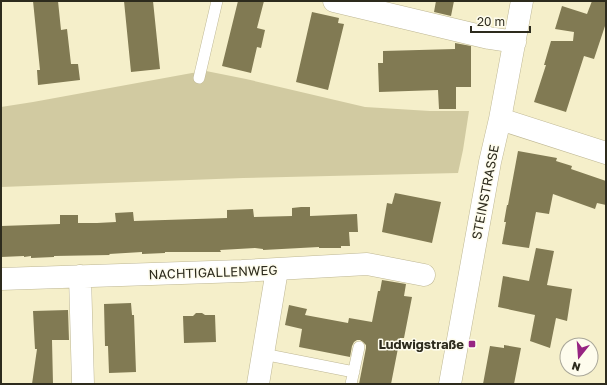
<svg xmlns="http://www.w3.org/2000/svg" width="607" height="385" viewBox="0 0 607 385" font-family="'Golos Text',sans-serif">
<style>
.green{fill:#d1caa1}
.building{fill:#817a53}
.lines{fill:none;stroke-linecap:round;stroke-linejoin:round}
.service-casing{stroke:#beb794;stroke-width:12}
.minor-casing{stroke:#beb794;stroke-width:23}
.service{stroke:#fff;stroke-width:11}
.minor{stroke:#fff;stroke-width:22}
.poi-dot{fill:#972482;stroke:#fefced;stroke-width:1.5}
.labels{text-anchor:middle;stroke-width:3;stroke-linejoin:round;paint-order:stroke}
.street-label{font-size:13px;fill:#2d2b1d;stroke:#fefced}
.poi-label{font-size:13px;font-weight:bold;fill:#2d2b1d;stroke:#fefced;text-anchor:end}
</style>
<rect width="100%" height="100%" fill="#f5efca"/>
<!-- green -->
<path class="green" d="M206,71L246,79L365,107L430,111H469L463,150L458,173L243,178L1,187V107L33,102L192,73Z"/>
<!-- building -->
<path class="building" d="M33,1H58L61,30L67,29L71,64H78L80,80L38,85L37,70H40Z
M124,1H153L160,69L131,72Z
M238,1H264L257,28L265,30L261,48L257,47L251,73L222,66Z
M436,1H454L451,16L434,12Z
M592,1H606V23L594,59L584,56L566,112L534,102L546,65H544L551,41H573L574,32L555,29L562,6L587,14Z
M312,12L339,18L338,23L344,24L328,90L296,82Z
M455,43L471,46V87H456V109H439L438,90L379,92L378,63H383V51L455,49Z
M518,151L557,158L556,161L572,166L571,169L606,181V205L597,203L595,209L553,194L549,214L536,212L529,248L502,244L506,222H504L507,205H508Z
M395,193L441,202L432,243L382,232L387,203L392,204Z
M301,207H310V216L357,214L358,232H349L350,246H341V248H319V247L263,250V249L255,248L220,250L221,252H165V253L142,254V252L109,254L110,255L54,256V257L31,258V256L24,257V256L1,257V226L60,224V215H78V223H97L116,222L115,213L133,212L134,221L227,218V210L253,209L254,217L292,216V208Z
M536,248L554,251L547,285L572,289L567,321L556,318L550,348L530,341L535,315L498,307L503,276L529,281Z
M382,280L406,284L404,296L412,297L404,338H400L391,384H359L366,348V345L363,342L360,340H357L354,342L352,346L350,357L299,347L302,329L285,325L289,305L307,309L305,315L348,323L349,318L372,322L378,291H380Z
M131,303L132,315H134L136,372L109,373L108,346H105L104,304Z
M68,310L69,340H52L53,384H32L37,349H35L33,311Z
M196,313H202L205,315H215L216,342L184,343L183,316H193Z
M504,345L521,348L514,384H483L490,346L504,348Z"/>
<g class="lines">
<!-- service casing -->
<g class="service-casing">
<path id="service" d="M199,78L217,1
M263,354L354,372
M351,384L359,347"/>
</g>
<!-- minor casing -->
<g class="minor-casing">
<path id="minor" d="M334,1L489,38L515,42
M500,119L606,153
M80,276L83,384
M1,279L242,271L367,264L424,275
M258,384L277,270
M450,384L490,162L500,119L522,1"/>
</g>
<!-- service -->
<use href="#service" class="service"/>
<!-- minor -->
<use href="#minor" class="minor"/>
</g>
<!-- markers -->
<rect class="poi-dot" x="468" y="340" width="8" height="8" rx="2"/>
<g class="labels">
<!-- street labels -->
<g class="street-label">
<text transform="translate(485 192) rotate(-79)" y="5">STEINSTRASSE</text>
<text transform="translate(213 272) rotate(-2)" y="5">NACHTIGALLENWEG</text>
</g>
<!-- poi labels -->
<g class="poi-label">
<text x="464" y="349">Ludwigstraße</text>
</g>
</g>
<!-- border -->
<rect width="607" height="385" fill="none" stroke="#2d2b1d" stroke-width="4"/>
<!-- north arrow -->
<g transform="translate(579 357) rotate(197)"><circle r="19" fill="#fefced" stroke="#aaa89a"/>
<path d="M0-3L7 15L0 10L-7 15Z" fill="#972482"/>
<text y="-6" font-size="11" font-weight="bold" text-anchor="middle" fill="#2d2b1d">N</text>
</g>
<!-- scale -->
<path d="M471 26v6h59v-6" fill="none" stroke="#2d2b1d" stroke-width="2"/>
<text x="477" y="26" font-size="12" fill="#2d2b1d" stroke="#fefced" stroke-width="3" paint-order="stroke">20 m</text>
</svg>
